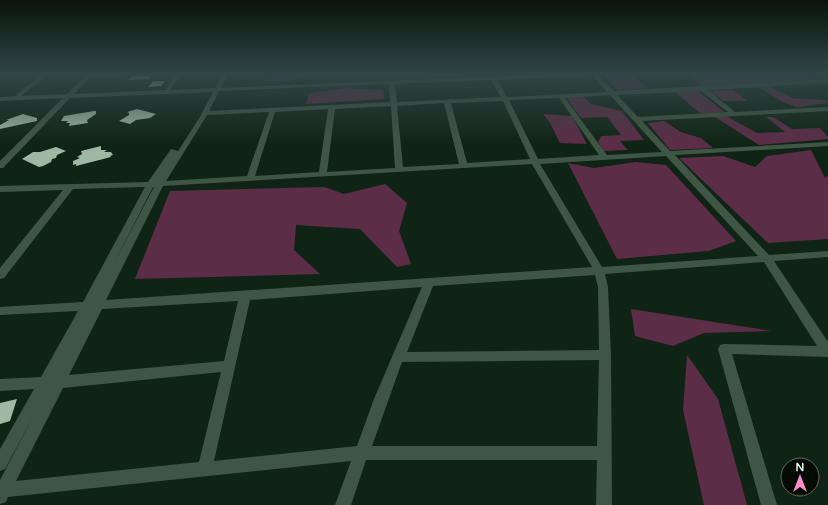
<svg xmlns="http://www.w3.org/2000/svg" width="828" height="505" viewBox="0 0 828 505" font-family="'Varela Round',sans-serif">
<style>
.green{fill:#5c2d47}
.building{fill:#9fb8a3}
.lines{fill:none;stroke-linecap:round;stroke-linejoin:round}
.minor{fill:#405644;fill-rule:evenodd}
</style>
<rect width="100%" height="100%" fill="#102415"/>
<!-- green -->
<path class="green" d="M273,74H308L291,81H262Z
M631,74L648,88L617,90L604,75Z
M689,74H808L818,79L703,86Z
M758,87H769L793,98L824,100L828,103L797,107L783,102Z
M345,88L383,90L385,99L306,104L309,93Z
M733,90L748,101H723L710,91Z
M698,91L724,112L701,114L675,92Z
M583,96L591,104L622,111L644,140L620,141L628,150L604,151L598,142L601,136L621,135L607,117L581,118L566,97Z
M543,114L572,116L587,144L560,143L550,123Z
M726,116L757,133L785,132L766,117H773L792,129L820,128L828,137V139L759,145L715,117Z
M664,121L681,132L701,138L713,148L670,150L648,123Z
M811,150L825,178L828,176V239L768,243L679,158L723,156L755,167L767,156Z
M636,162L666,165L736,241L709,251L617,259L568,163L594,168Z
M385,184L407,203L399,231L411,264L397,267L360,229L296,225L294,250L320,274L135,279L170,191L324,187L344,194Z
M631,309L772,331L704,333L673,346L635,336Z
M687,355L718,399L747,505H704L683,410Z"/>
<!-- building -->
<path class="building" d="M152,75L149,79L128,80L131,76Z
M153,81H165L161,86L148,87Z
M137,109L156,114L150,118L136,120L130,124L119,121L129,115V113L127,112Z
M94,111H96V114L87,120L88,123L69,126L70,123H66L68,121H61L64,116Z
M23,114L37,118V121L0,129V125L9,120H6Z
M101,146V150H107L104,152H111L113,155L110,156L111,157L76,166V164L73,165V161L80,158L77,157L82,154L81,151Z
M56,147L66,151L57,155L56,158L52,159L51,162L43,166L39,167L22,159L33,152H40Z
M17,399L10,421L0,424V403Z"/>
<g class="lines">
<!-- minor -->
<path class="minor" d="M42,74H48L21,96L67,94L87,74H127L124,76L91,77L74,94L166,90L175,74H181L170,90L215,88L222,74H228L221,88L551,74H589L586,76L497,80L507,97L607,92L591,74H597L614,91L828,79V83L708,90L735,112L828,107V111L642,121L670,151L828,142V146L675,155L769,255L828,251V257L774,261L828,342V357L732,354L777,505H761L718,349L720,345L724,344L817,346L764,262L605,274L608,287L611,355L612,505H596L597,460H366L351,505H335L351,461L8,497L6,502L0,504V480L34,415L5,469L0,471V449L34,389L0,391V379L41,377L78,311L0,315V307L83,302L145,187L73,189L4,278L0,279V268L63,190L0,192V186L148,182L171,149L178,151L200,117L213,92L70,98L3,168H0V161L63,98L0,101V97L17,96V94ZM491,80L501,97L397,102L395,84ZM389,84L390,102L209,111L219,91ZM701,91L728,112L638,117L617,95ZM610,95L662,152L607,155L565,98ZM559,98L599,155L538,159L509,100ZM503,101L530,159L467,163L451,103ZM444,103L459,164L403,167L397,106ZM391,106L395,168L327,172L335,109ZM328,109L319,172L255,176L275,112ZM269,112L247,176L166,181L207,115ZM666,156L758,256L602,267L540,164ZM532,164L592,267L106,300L163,186ZM153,187H154L113,265ZM595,275L598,287L599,350L407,352L433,286ZM422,287L374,399L357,446L214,461L250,300ZM238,301L224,361L69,375L102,309ZM599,360L597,446H372L402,362ZM221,372L199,462L16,481L63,388Z"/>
</g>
<!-- sky -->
<linearGradient id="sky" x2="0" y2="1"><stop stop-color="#09140c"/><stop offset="0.51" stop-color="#314546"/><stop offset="1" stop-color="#314546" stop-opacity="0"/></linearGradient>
<rect width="828" height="144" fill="url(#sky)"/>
<!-- north arrow -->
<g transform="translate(800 477)"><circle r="19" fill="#040b05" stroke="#616a62"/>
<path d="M0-3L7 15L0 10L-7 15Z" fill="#f98fc8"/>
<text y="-6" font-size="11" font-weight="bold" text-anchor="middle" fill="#ecf9ee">N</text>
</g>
</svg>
